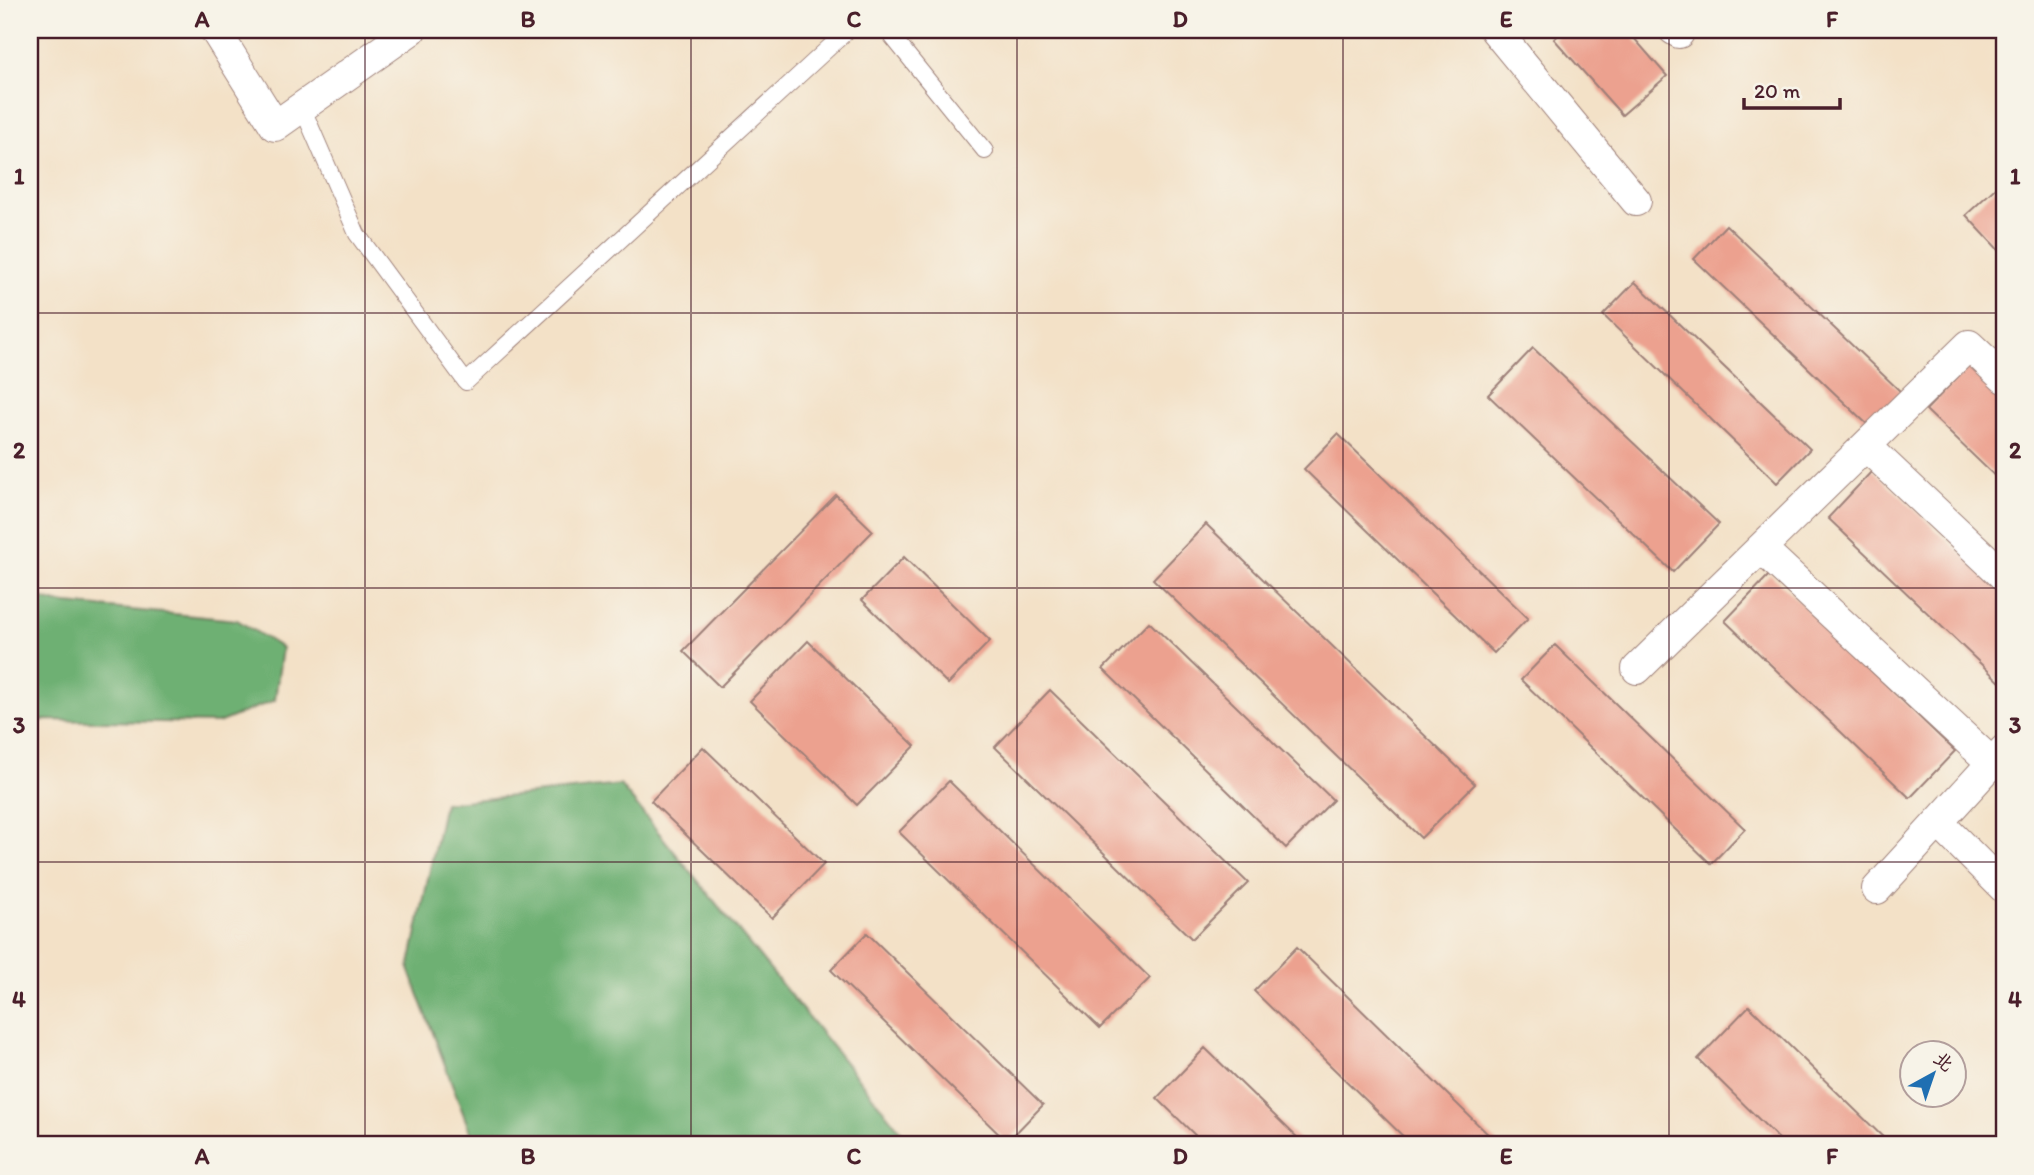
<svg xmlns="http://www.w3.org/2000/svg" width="2034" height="1175" viewBox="0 0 2034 1175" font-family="Itim,'LXGW WenKai TC',sans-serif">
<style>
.forest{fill:#6eb073;stroke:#5c684f;stroke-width:2}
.building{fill:#eca18f}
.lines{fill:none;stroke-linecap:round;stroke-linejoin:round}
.lane-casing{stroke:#9e8079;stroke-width:18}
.street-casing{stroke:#9e8079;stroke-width:32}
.lane{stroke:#fff;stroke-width:16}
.street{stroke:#fff;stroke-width:30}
.grid{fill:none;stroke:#4a1f2b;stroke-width:2;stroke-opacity:0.55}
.neatline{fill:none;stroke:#4a1f2b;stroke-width:2.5}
.grid-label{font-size:23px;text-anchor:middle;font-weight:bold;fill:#4a1f2b}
</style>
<rect width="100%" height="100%" fill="#f7f3e8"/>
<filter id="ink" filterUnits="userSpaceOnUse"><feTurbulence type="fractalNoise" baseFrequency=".0143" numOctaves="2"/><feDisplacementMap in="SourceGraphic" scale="14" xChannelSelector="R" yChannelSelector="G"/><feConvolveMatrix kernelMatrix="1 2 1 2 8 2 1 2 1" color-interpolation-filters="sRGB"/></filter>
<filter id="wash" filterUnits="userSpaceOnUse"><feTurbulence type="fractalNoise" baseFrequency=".00686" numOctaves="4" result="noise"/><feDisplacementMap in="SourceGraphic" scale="28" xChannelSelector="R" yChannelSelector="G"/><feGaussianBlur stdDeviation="1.57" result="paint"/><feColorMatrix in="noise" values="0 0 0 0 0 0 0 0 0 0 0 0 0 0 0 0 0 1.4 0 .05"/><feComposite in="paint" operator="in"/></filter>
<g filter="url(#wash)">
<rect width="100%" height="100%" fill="#f3e1c7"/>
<!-- forest -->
<path class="forest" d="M30,595L57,603L237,620L282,648L275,700L218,723L39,720L30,724Z
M620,785L912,1145H475L409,969L444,803Z"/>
<g id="blocks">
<!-- building -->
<path class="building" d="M1564,30H1627L1667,76L1622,115L1554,39Z
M2004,180V256L1966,215Z
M1726,225L1901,392L1869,426L1694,259Z
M1635,282L1810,449L1777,483L1603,315Z
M1533,348L1719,524L1673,572L1488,395Z
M1971,363L2004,395V485L1926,410Z
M1338,434L1528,618L1494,653L1304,469Z
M1873,470L2004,595V686L1828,518Z
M836,495L873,531L720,687L683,651Z
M1206,524L1475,784L1421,838L1153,579Z
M904,557L990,641L948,684L862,600Z
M1770,574L1955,751L1910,798L1725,621Z
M1149,622L1333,800L1286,848L1103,669Z
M808,641L915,746L857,805L750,701Z
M1555,645L1745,829L1711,864L1521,680Z
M1050,690L1248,883L1192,939L995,747Z
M703,747L824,864L772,918L651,801Z
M949,781L1150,978L1100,1028L899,832Z
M867,933L1043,1105L1007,1142L831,970Z
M1297,947L1499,1145H1412L1254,991Z
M1749,1006L1891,1145H1785L1698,1059Z
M1205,1048L1305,1145H1205L1157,1098Z"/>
</g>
</g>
<g filter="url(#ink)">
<use href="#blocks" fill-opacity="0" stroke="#9e8079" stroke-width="2"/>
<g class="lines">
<!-- lane casing -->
<g class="lane-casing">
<path id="lane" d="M887,30L985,151
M302,107L357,234L466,382L848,30"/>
</g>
<!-- street casing -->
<g class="street-casing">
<path id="street" d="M215,30L275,126L411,30
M1495,30L1636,201
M1674,30L1679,33
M1866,446L2004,576
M1761,548L1992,763
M1637,669L1969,345L2004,378
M1938,822L2004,888
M1877,889L2004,750"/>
</g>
<!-- lane -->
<use href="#lane" class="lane"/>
<!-- street -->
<use href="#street" class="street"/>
</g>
</g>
<!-- grid -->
<path class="grid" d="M365,30V1145M691,30V1145M1017,30V1145M1343,30V1145M1669,30V1145M30,313H2004M30,588H2004M30,862H2004"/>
<!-- margin -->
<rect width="2034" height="1175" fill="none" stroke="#f7f3e8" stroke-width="77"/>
<!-- north arrow -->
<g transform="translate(1933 1074) rotate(40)"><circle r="33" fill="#f7f3e8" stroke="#b29e9c" stroke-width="2"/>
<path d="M0-5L12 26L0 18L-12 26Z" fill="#1f6fb2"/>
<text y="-10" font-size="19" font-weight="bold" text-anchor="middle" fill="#4a1f2b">北</text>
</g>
<!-- scale -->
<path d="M1744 98v10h96v-10" fill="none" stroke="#4a1f2b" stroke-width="3.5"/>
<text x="1754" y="98" font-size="21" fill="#4a1f2b" stroke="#f7f3e8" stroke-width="5" paint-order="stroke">20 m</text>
<rect x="38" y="38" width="1958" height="1098" class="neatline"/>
<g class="grid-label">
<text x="202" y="27">A</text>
<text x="528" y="27">B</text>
<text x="854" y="27">C</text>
<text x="1180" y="27">D</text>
<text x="1506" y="27">E</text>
<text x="1832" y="27">F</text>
<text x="19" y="184">1</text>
<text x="2015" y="184">1</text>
<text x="19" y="458">2</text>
<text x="2015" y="458">2</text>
<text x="19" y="733">3</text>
<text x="2015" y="733">3</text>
<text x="19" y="1007">4</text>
<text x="2015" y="1007">4</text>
<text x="202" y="1164">A</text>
<text x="528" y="1164">B</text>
<text x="854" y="1164">C</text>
<text x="1180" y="1164">D</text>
<text x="1506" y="1164">E</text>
<text x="1832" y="1164">F</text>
</g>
</svg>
